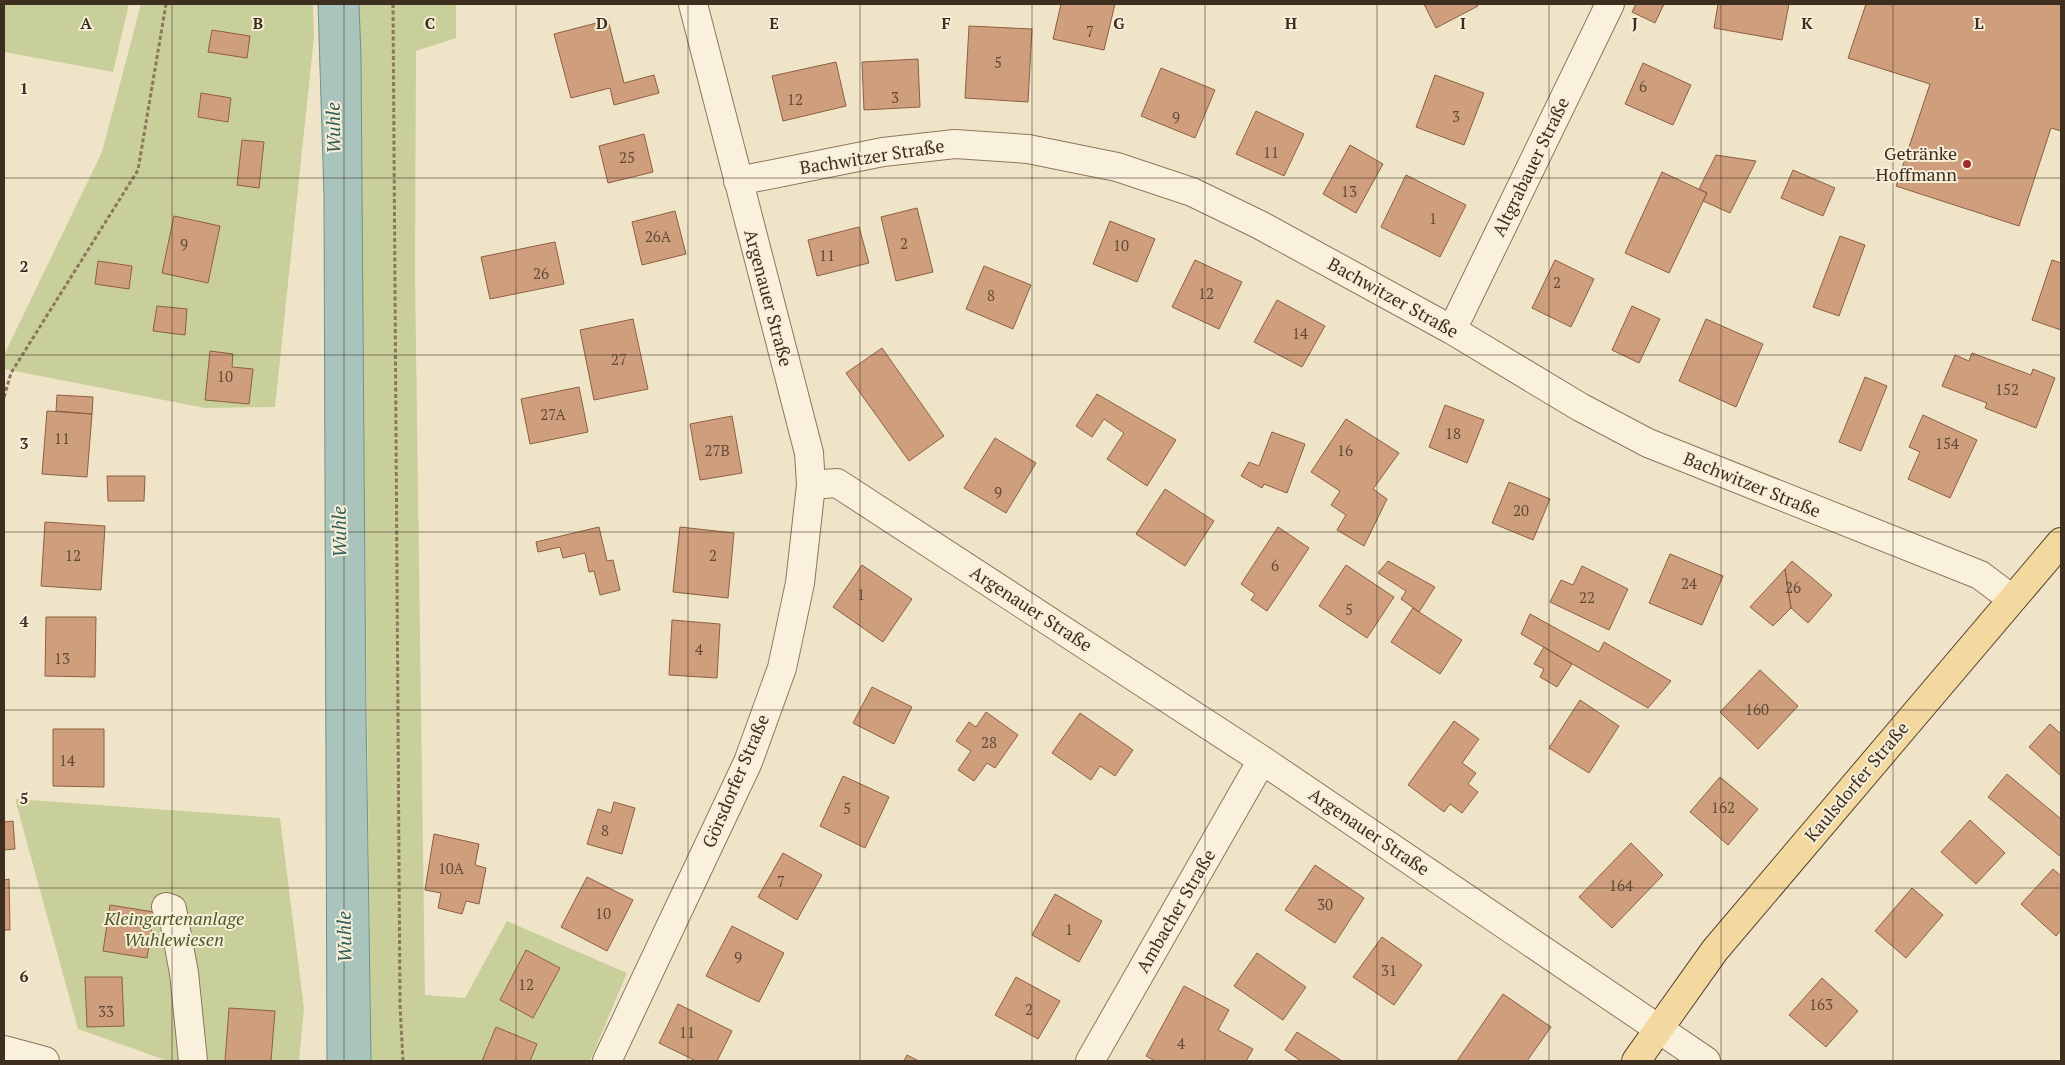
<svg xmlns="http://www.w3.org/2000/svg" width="2065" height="1065" viewBox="0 0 2065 1065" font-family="'PT Serif',serif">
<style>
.green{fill:#c9cf9b}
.water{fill:#a9c4bc;stroke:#6f938a}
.building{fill:#cf9f7d;stroke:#8d5f41}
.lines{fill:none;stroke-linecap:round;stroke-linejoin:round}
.minor-casing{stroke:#8d765c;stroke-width:30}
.major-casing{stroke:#5b4430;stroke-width:30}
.path{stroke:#8d765c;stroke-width:3;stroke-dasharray:4 2.5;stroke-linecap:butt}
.minor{stroke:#faf1dc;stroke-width:28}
.major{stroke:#f3d9a0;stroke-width:28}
.grid{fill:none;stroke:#3d2e20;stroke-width:1;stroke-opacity:0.55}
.poi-dot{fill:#9e2a2b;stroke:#f7eed8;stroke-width:2}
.labels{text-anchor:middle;stroke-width:4;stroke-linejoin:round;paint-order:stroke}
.number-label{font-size:15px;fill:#624a37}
.poi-label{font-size:18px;fill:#3d2e20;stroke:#f7eed8;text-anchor:end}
.street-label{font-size:18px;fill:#3d2e20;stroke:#f7eed8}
.park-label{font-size:18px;font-style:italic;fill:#4d5a26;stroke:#f7eed8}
.water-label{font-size:19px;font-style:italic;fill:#2f5d5a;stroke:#f7eed8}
.grid-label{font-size:16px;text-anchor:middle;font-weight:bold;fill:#3d2e20;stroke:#f7eed8;stroke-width:4;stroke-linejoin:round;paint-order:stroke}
</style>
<rect width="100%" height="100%" fill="#f0e4c8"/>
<!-- green -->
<path class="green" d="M4,4H129L113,72L4,52Z
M141,4H313L314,37L275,407L205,408L4,369V355L102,152Z
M359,4H456V38L416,51L415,272L425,995L465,998L507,921L627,973L590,1061H371Z
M15,799L280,818L304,1008L299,1061H168L78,1029Z"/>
<!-- water -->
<path class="water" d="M318,4H359L361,57L366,715L371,1061H327L324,195Z"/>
<!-- building -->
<path class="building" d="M1061,4H1115L1104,50L1053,39Z
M1424,4H1477L1478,6L1436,28Z
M1636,4H1664L1655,23L1632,12Z
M1718,4H1789L1782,40L1714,28Z
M1866,4H2061V131L2051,128L2019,226L1896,186L1930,84L1848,58Z
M608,20L624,83L654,75L659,93L614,105L610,88L571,98L554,34Z
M969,26L1032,29L1028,102L965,98Z
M212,30L250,36L247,58L208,52Z
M918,59L920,107L864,110L862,62Z
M836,62L846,106L783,121L772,76Z
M1643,63L1691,85L1673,125L1625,104Z
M1161,68L1215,90L1195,138L1141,116Z
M1435,75L1484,93L1464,145L1416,127Z
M201,93L231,98L228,122L198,117Z
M1256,111L1304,134L1284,176L1236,154Z
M644,134L653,172L608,183L599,146Z
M242,140L264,142L259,188L237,185Z
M1350,145L1383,164L1356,213L1323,194Z
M1716,155L1756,161L1730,213L1703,201L1707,193L1699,189Z
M1793,170L1835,188L1823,216L1781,198Z
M1662,172L1707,193L1669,273L1625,253Z
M1406,175L1466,205L1440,257L1381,227Z
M917,208L933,272L896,281L881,217Z
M675,211L686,254L642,265L632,222Z
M174,216L220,226L208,283L162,273Z
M1110,221L1155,239L1137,282L1093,264Z
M859,227L869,263L817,276L808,240Z
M1840,236L1865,245L1839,316L1813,307Z
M555,242L564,284L490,299L481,257Z
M1195,260L1242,282L1219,329L1172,307Z
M1555,260L1594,279L1571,327L1532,308Z
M2052,260L2061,263V330L2032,320Z
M98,261L132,266L129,289L95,284Z
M984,266L1031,285L1013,329L966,309Z
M1277,300L1325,326L1302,367L1254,342Z
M157,306L187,309L185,335L153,331Z
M1632,306L1660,319L1639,363L1612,350Z
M633,319L648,389L594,400L580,330Z
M1706,319L1763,344L1736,407L1679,381Z
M882,348L944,436L909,461L846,373Z
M210,351L233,354L232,367L253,369L249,404L205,400Z
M1972,353L2031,375L2033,369L2055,378L2036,428L1985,408L1987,403L1942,386L1955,355L1969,361Z
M1865,377L1887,386L1861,451L1839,442Z
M579,387L588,432L530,444L521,399Z
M1097,394L1176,440L1147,486L1107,459L1124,433L1104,419L1092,437L1076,426Z
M57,395L93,397L92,414L56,411Z
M1445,405L1484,420L1467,463L1429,447Z
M47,411L92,414L87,477L42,474Z
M1923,415L1977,440L1950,498L1908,479L1920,452L1909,447Z
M732,416L742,473L700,480L690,424Z
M1346,419L1399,453L1373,489L1387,499L1364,546L1337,530L1346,515L1331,505L1340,491L1311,472Z
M1272,432L1305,444L1287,493L1264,484L1262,488L1241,476L1249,462L1259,466Z
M995,438L1036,463L1006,513L964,488Z
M107,476H145L144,501H108Z
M1509,482L1550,499L1533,540L1492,523Z
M1165,489L1214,521L1185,566L1136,534Z
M45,522L105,526L101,590L41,586Z
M599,527L607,561L613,560L620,590L600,595L594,571L589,572L585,553L563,558L560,547L538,552L536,542Z
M680,527L734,533L728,598L673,592Z
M1278,527L1309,548L1267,611L1251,600L1255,594L1241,584Z
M1670,554L1723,576L1702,625L1649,603Z
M1388,561L1435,587L1419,612L1401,599L1406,591L1378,573Z
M1792,561L1832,595L1808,623L1791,608L1785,569Z
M862,565L912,599L883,642L833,607Z
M1346,565L1394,597L1367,638L1319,606Z
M1582,566L1628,589L1609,630L1550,602L1561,580L1573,585Z
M1785,569L1791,608L1773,626L1750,607Z
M1413,608L1462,640L1440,674L1391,642Z
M1530,614L1599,652L1604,642L1671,681L1648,708L1521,634Z
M46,617H96L95,677L45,676Z
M672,620L720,624L717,678L669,675Z
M1544,647L1572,664L1557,687L1540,677L1544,669L1534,664Z
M1760,670L1798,706L1758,749L1720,712Z
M872,687L912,707L894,744L853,723Z
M1580,700L1619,726L1589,773L1549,748Z
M986,712L1018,735L995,768L987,763L974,781L958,770L971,751L956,741L969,722L976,727Z
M1080,713L1133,750L1115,776L1100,766L1091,780L1052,753Z
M1454,721L1479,739L1462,763L1476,773L1468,784L1478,792L1462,813L1450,804L1444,812L1408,785Z
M2050,724L2061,734V776L2029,747Z
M53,729H104V787L53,786Z
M2007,774L2061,819V857L1988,797Z
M843,776L889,797L865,848L820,826Z
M1720,777L1758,809L1728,845L1690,812Z
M614,802L635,808L622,854L587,844L598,809L611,813Z
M1970,820L2005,853L1976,884L1941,852Z
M13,821L15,849L4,850V822Z
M434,834L479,844L475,865L486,868L479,904L466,901L462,914L438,908L441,893L425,890Z
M1631,843L1663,875L1612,928L1579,897Z
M783,853L822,875L797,920L758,897Z
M1315,865L1364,898L1335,943L1285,910Z
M2053,869L2061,876V930L2056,936L2021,904Z
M587,877L633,900L607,951L561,927Z
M9,879L10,930H4V880Z
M1912,888L1943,915L1906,958L1875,931Z
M1055,894L1102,921L1079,962L1032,935Z
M110,905L154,912L147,958L103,951Z
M732,926L784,953L759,1002L706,976Z
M1382,937L1422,965L1394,1005L1353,977Z
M526,950L560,968L533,1018L500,1000Z
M1257,953L1306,987L1283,1020L1234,986Z
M85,977H122L124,1026L87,1027Z
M1016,977L1060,1001L1038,1039L995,1015Z
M1822,978L1858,1011L1826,1047L1789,1015Z
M1184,986L1229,1010L1218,1030L1253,1049L1246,1061H1155L1146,1056Z
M1503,994L1551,1027L1527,1061H1457Z
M678,1004L732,1031L717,1061H696L659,1043Z
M229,1008L275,1011L271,1061H225Z
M496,1027L537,1044L530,1061H482Z
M1297,1032L1342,1061H1301L1285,1050Z
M907,1055L919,1061H904Z"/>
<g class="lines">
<!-- minor casing -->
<g class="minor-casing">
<path id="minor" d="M738,181L883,152L955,144L1028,149L1117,167L1192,192L1260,225L1452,330L1580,407L1648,443L1980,575L2012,599
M1452,330L1610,4
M811,485L837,483L1262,760L1706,1061
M166,907L172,909L184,973L193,1061
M4,1050L45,1061
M607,1061L748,762L782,668L800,583L811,485L809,453L693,4
M1090,1061L1262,760"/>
</g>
<!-- major casing -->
<g class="major-casing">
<path id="major" d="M1636,1061L1715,950L2061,542"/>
</g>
<!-- path -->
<path class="path" d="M393,4L400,1005L403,1061
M4,397L11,373L138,170L166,4"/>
<!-- minor -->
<use href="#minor" class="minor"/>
<!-- major -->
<use href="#major" class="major"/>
</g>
<!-- grid -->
<path class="grid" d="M172,4V1061M344,4V1061M516,4V1061M688,4V1061M860,4V1061M1032,4V1061M1205,4V1061M1377,4V1061M1549,4V1061M1721,4V1061M1893,4V1061M4,178H2061M4,355H2061M4,532H2061M4,710H2061M4,888H2061"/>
<!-- markers -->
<circle class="poi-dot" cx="1967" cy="164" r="5"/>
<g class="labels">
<!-- number labels -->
<g class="number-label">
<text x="1090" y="37">7</text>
<text x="998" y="68">5</text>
<text x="1643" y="92">6</text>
<text x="895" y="103">3</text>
<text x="795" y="105">12</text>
<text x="1456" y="122">3</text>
<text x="1176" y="123">9</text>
<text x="1271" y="158">11</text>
<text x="627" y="163">25</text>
<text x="1349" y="197">13</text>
<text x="1433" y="224">1</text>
<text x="658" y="242">26A</text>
<text x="904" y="249">2</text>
<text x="184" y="250">9</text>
<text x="1121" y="251">10</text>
<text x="827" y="261">11</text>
<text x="541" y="279">26</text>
<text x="1557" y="288">2</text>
<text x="1206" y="299">12</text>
<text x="991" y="301">8</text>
<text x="1300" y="339">14</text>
<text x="619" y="365">27</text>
<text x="225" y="382">10</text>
<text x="2007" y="395">152</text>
<text x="553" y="420">27A</text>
<text x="1453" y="439">18</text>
<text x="62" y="444">11</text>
<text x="1947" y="449">154</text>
<text x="717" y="456">27B</text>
<text x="1345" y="456">16</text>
<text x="998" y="498">9</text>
<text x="1521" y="516">20</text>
<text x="73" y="561">12</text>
<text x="713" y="561">2</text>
<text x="1275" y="571">6</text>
<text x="1689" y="589">24</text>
<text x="1793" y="593">26</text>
<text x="861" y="600">1</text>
<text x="1587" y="603">22</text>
<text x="1349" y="615">5</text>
<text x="699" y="655">4</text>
<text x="62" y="664">13</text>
<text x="1757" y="715">160</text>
<text x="989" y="748">28</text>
<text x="67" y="766">14</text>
<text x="1723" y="813">162</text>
<text x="847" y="814">5</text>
<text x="605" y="836">8</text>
<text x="451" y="874">10A</text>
<text x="781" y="887">7</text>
<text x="1621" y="891">164</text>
<text x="1325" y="910">30</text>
<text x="603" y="919">10</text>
<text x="1069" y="935">1</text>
<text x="738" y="963">9</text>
<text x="1389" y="976">31</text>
<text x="526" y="990">12</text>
<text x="1821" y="1010">163</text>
<text x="1029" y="1015">2</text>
<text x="106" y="1017">33</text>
<text x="687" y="1038">11</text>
<text x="1181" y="1049">4</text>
</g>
<!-- poi labels -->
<g class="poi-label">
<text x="1957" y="160">Getränke<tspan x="1957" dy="21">Hoffmann</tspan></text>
</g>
<!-- street labels -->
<g class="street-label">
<text transform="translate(872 157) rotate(-9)" y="6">Bachwitzer Straße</text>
<text transform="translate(1531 167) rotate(-64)" y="6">Altgrabauer Straße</text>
<text transform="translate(768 298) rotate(75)" y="6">Argenauer Straße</text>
<text transform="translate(1393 298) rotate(29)" y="6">Bachwitzer Straße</text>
<text transform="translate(1752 485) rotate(22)" y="6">Bachwitzer Straße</text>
<text transform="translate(1031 609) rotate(33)" y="6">Argenauer Straße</text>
<text transform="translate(736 781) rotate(-67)" y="6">Görsdorfer Straße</text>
<text transform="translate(1857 782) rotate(-50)" y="6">Kaulsdorfer Straße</text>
<text transform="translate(1369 832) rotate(34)" y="6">Argenauer Straße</text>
<text transform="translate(1176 911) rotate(-60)" y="6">Ambacher Straße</text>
</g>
<!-- park labels -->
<g class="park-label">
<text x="174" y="925">Kleingartenanlage<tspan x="174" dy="21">Wuhlewiesen</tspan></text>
</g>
<!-- water labels -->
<g class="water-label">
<text transform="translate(333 128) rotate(-91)" y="7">Wuhle</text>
<text transform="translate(339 532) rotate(-91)" y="7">Wuhle</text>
<text transform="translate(344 937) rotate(-91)" y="7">Wuhle</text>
</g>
</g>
<g class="grid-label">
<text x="86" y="29">A</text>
<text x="258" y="29">B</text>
<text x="430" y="29">C</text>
<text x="602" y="29">D</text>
<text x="774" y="29">E</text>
<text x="946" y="29">F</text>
<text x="1119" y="29">G</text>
<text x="1291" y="29">H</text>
<text x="1463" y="29">I</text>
<text x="1635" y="29">J</text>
<text x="1807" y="29">K</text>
<text x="1979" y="29">L</text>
<text x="24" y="94">1</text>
<text x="24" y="272">2</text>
<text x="24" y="449">3</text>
<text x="24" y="627">4</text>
<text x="24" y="804">5</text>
<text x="24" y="982">6</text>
</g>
<!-- border -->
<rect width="2065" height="1065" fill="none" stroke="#3d2e20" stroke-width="10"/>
</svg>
